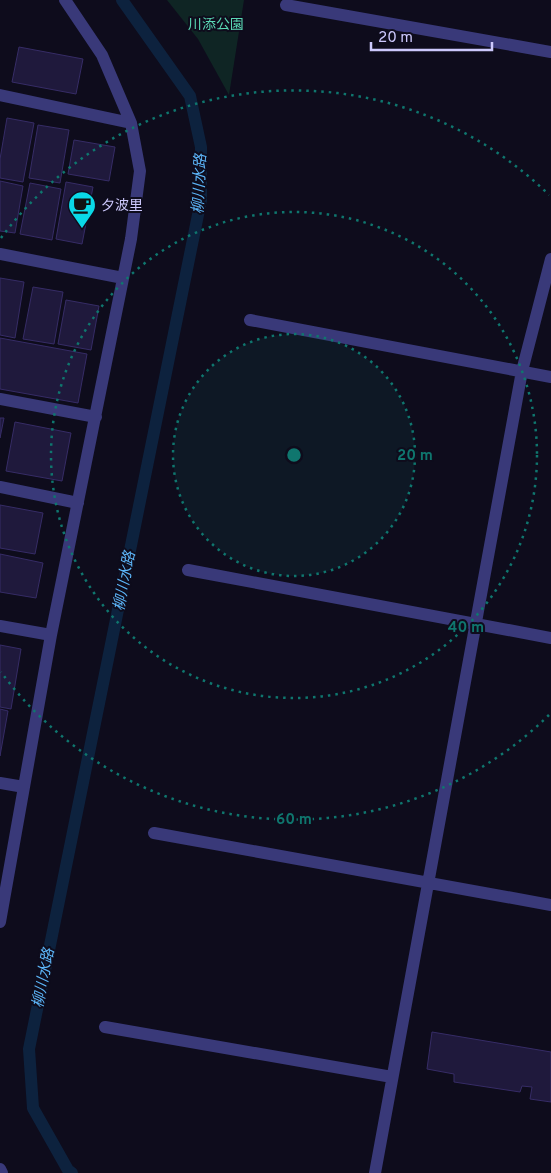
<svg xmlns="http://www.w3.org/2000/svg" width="551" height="1173" viewBox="0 0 551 1173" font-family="Overpass,'Noto Sans JP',sans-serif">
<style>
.green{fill:#0f2524}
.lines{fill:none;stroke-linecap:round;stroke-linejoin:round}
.stream{stroke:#0d223e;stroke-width:12}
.building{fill:#1f193c;stroke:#362c66}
.service{stroke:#393979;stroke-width:12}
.minor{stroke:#393979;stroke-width:12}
.ring{fill:none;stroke:#0f766e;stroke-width:2.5;stroke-dasharray:2.5 5}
.labels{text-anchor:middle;stroke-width:4;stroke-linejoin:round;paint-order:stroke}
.park-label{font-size:14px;fill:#5ad8b4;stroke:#0e0c1c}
.poi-label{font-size:14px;fill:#cdc9fd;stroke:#0e0c1c;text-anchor:start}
.water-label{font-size:15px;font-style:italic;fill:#5cb5f8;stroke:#0e0c1c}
.centre{fill:#0f766e;stroke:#0e0c1c;stroke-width:2.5}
.ring-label{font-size:15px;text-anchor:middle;font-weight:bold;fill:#0f766e;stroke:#0e0c1c;stroke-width:4;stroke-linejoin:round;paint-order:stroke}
</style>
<rect width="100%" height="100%" fill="#0e0c1c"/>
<!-- green -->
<path class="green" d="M167,0H244L229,95L198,39Z"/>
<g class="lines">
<!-- stream -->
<path class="stream" d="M72,1173L68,1170L33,1108L29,1049L201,200V147L190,96L122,0"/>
</g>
<!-- building -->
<path class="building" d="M19,47L83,59L76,94L12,82Z
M7,118L34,123L23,182L0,178V159Z
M38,125L69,130L60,183L29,178Z
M74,140L115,147L109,181L68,174Z
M0,181L23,186L15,233L0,231Z
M66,182L93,187L82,244L56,239Z
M30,183L61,189L52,240L20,234Z
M0,278L24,282L15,338L0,335Z
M33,287L63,292L54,344L23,339Z
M66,300L99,306L91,350L58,344Z
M0,338L87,354L78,403L0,389Z
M0,418H4L0,438Z
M15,422L71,433L62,481L6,471Z
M0,505L43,513L35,554L0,548Z
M0,554L43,563L36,598L0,592Z
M0,645L21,649L11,709L0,707Z
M0,709L8,711L0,756Z
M432,1032L551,1052V1102L530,1099L532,1087L522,1086L520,1092L454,1082V1074L427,1069Z"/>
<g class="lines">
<!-- service -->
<path class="service" d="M286,5L551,52
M250,320L551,377
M188,570L551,638
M154,833L551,905
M105,1027L392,1077
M375,1173L522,371L551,259"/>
<!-- minor -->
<path class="minor" d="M0,95L131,123
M0,254L123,278
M0,399L96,417
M0,487L78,503
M0,626L51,635
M0,783L24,787
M0,922L51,635L131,239L140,171L131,123L102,55L65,0
M0,1169L2,1173"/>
</g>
<!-- distance rings -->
<circle cx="294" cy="455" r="121" fill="#0f766e" fill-opacity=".12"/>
<g class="ring">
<circle cx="294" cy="455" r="121"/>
<circle cx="294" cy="455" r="243"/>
<path d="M549 715A364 364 0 0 1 1 672M1 238A364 364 0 0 1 549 195"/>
</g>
<!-- icons -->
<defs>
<g id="cafe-pin" transform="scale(1.4375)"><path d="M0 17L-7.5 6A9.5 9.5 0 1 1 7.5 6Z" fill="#0ad9e7" stroke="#0e0c1c"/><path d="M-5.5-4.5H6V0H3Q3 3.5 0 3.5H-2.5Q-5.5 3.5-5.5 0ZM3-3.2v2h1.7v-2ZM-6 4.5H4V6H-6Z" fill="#111"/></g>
</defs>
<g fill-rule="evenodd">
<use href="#cafe-pin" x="82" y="205"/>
</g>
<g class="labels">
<!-- park labels -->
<g class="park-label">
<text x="216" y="29">川添公園</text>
</g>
<!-- poi labels -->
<g class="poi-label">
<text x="101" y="210">夕波里</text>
</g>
<!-- water labels -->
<g class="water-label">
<text transform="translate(199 184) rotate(-87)" y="5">柳川水路</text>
<text transform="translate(124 581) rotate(-79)" y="5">柳川水路</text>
<text transform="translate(43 978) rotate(-79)" y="5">柳川水路</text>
</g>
</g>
<circle cx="294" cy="455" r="8" class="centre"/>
<g class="ring-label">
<text x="415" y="460">20 m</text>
<text x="466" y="632">40 m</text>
<text x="294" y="824">60 m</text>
</g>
<!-- scale -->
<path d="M371 42v8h121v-8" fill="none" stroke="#cdc9fd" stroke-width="2.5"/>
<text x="378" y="42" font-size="15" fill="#cdc9fd" stroke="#0e0c1c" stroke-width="4" paint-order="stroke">20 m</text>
</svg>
